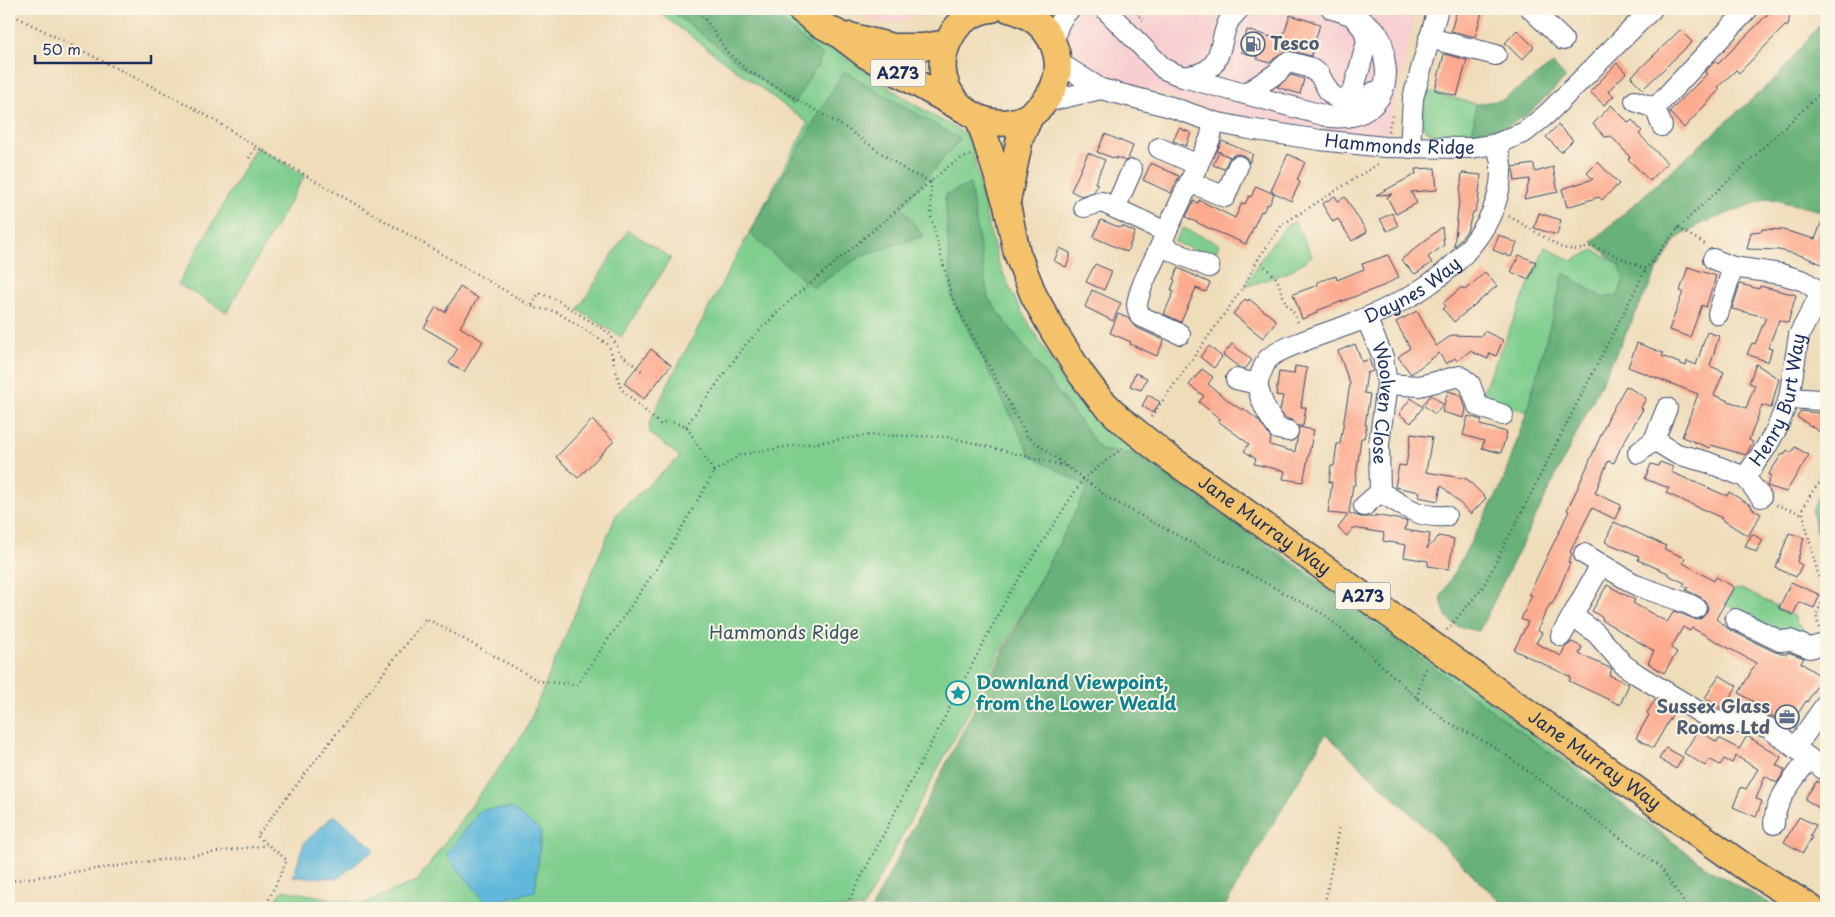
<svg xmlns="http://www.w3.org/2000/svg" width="1835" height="917" viewBox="0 0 1835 917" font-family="'Playpen Sans',sans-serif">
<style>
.built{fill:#f7cfd0}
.green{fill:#7fce8e;stroke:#4d7e76}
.forest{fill:#67b179;stroke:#41706c}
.water{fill:#5eb7db;stroke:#3c739c}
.building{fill:#fcab8f}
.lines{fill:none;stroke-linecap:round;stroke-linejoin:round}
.minor-casing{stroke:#3b496c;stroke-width:22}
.major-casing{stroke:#3b496c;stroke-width:29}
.path{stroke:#3b496c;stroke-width:2.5;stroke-dasharray:1 4;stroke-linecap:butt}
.minor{stroke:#fff;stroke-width:20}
.major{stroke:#f4c26a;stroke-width:26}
.labels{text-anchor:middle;stroke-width:4;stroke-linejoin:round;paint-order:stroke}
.shield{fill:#fcf5e5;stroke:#5e6a86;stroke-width:1}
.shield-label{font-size:16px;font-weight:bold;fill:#1b2f5e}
.service-label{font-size:18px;font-weight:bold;fill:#4e5e75;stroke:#fcf5e5;text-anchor:start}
.street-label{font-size:18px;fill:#1b2f5e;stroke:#fcf5e5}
.park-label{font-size:18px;fill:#34576a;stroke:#fcf5e5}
.culture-label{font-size:18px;font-weight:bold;fill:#0d838f;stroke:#fcf5e5;text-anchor:start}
</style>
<rect width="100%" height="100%" fill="#fcf5e5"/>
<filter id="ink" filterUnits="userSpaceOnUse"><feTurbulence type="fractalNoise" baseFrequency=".02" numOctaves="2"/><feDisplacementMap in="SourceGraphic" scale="10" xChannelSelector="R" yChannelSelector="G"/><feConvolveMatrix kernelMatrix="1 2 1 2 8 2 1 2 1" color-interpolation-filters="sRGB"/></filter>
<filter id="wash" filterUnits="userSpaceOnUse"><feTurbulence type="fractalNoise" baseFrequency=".0096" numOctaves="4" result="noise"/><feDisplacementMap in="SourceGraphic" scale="20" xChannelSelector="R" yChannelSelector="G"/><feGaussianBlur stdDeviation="1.12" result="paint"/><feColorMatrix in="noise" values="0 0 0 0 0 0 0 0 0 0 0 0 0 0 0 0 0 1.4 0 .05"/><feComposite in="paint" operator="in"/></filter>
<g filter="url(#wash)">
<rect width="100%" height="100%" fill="#efdcb9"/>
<!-- built -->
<path class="built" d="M848,9H943L892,23L869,19Z
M987,9H1417L1384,147L1324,131L1220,113L1082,69L1070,59L1033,18Z"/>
<!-- green -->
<path class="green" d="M654,9H776L912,103L970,137L986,216L998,262L1017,303L1063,381L1143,457L1462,680L1711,871L1778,908H1507L1405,808L1326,734L1087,492L863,908H271L283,890L362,904L417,881L526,730L617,513L680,457L650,433L649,424L668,384L808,123Z
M1826,17V212L1768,198L1700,224L1676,239L1656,272L1479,631C1452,626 1446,625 1441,597L1502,485L1527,412L1493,402L1482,393L1545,247L1572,261L1594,250L1617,263L1592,242L1779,75Z
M1428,91L1476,104L1472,137C1458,136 1425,141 1422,122C1421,113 1426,100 1428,91Z
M256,147L305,175L227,312L178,284Z
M1295,222L1312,256L1289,272L1245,287L1261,259L1285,226Z
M1183,228L1219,244L1214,257L1174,242Z
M628,230L671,258L621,337L578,310Z
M1741,589L1777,606L1776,608L1795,617L1796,623L1805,630L1803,631L1808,643L1774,632L1725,604L1734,590Z"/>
<!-- forest -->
<path class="forest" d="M669,9H767L823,56L793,105Z
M1826,17V212L1768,198L1700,224L1676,239L1656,272L1479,631C1452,626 1446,625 1441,597L1502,485L1527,411L1564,273L1603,298L1618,295L1624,280L1620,266L1592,242L1779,75Z
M1553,64L1566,78L1528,114L1503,129L1472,137L1476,104L1502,100Z
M844,71L960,139L902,207L923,236L863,255L813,288L749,233Z
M970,184L988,298L1101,450L1135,454L1343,601L1711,871L1778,908H1507L1405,808L1326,734L1224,908H872L1088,487L1031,456L952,298L945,195Z
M1826,488V570L1812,511L1818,496Z"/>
<!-- water -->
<path class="water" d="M511,808L541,831L535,891L487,903L446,855L481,810Z
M334,815L375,849L338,878L293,877L304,843Z"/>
<g id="blocks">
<!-- building -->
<path class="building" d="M1457,9H1483L1475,37L1451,31Z
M1770,9H1791L1788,26H1785L1739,73L1736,70L1718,87L1720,89L1684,128L1669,112L1707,74L1705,72L1715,61L1718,64L1769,13Z
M1290,15L1320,24L1311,56L1292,51H1286L1278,55L1270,63L1257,59L1258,57L1241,52L1247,30L1282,40Z
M1517,30L1534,47L1522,60L1505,43Z
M1680,30L1692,42L1643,89L1631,77Z
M1444,54L1467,60L1457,96L1435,90Z
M1617,63L1626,73L1608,91L1614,96L1604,105L1590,92Z
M1291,75L1304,79L1300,94L1277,87Z
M1611,105L1629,123L1632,120L1642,131L1639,134L1667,163L1650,181L1628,159L1630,157L1611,136L1605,137L1593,124Z
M1558,125L1573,140L1561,152L1546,137Z
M1179,128L1191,133L1186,146L1173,141Z
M1105,134L1133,146L1128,159L1125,161L1117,157L1116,159L1097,152Z
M1222,141L1253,154L1249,163L1247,158L1242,155L1236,154L1230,157L1217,151Z
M1219,152L1230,157L1224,169L1213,165Z
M1088,153L1105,160L1095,183L1098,184L1094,192L1081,196L1071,191Z
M1288,154L1305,162L1297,180L1300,182L1291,201L1271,191Z
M1598,162L1619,184L1602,200L1599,197L1567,207L1562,189L1593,179L1587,173Z
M1151,163L1179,176L1171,193L1143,180Z
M1534,164L1535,172L1553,167L1558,192L1524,199L1530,179L1515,181L1513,167Z
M1435,168L1437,190L1411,192L1417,203L1396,214L1387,197L1392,194L1376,195L1416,174L1415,169Z
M1462,173L1481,175L1478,203L1475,212H1473L1467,231L1454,247Z
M1256,186L1274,194L1269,205L1267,204L1263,212L1261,211L1246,244L1206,227L1186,217L1194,201L1198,203L1199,200L1235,218L1242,203L1245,204L1249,196L1251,197Z
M1335,196L1338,201L1345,197L1367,232L1352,241L1338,219L1333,222L1322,204Z
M1826,212V266L1803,256L1779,250L1747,249L1751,232L1762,231V229L1783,230L1815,239Z
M1392,213L1398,226L1387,231L1380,219Z
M1539,213L1561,220L1557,235L1534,228Z
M1101,220L1121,228L1122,226L1135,232L1127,252L1093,237Z
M1442,227L1444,245L1428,257L1432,263L1415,274L1401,260Z
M1499,235L1517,243L1511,257L1493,250Z
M1060,248L1070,253V258L1066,267L1054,261Z
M1388,255L1399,277L1383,286L1316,311L1317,313L1302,319L1293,294L1318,285L1317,282L1336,276L1337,280L1364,269L1362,264Z
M1519,255L1536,262L1529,279L1511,272Z
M1095,264L1112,271L1104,290L1086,282Z
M1688,267L1716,276L1706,307L1702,305L1690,337L1669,330L1683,292L1680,291Z
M1178,268L1210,283L1206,292L1196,288L1181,322L1164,314L1174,291L1171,290L1175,280L1173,279Z
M1485,272L1497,286L1454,322L1443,309L1446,306L1443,303L1462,287L1464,290L1469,287Z
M1740,284L1759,289L1760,286L1796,295L1788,323L1779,320L1768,348L1772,349L1768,362L1747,354L1752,343L1755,344L1766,317L1732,309Z
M460,287L478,298L460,327L483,341L464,372L449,363L458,348L424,328L436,307L445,312Z
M1092,290L1121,303L1113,321L1085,307Z
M1245,299L1248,301L1249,299L1277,321L1263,338L1233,314Z
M1417,311L1436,346L1452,335L1481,336L1484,331L1503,340L1496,356L1490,353L1488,359L1470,351L1457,361L1455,358L1446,364L1439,353L1411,374L1398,357L1410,348L1396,322Z
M1118,314L1128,318L1135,327L1164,340L1157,356L1130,344L1131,342L1110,333Z
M1707,332L1719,336L1710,366L1724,372L1714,395L1746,408L1755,385L1749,383L1756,364L1779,379L1771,408L1762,405L1749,440L1753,442L1746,455L1711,445L1710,448L1682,437L1698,394L1628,367L1637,343L1663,353L1662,356L1686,366L1687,361L1696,365Z
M1232,344L1252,360L1245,369L1239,367L1223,355Z
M1355,344L1362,362L1369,359L1373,371L1367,373L1364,393L1370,394L1365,425H1367L1364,438H1361L1355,485H1353L1349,513L1361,517H1375V515L1407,521L1405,530L1430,534L1427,549L1439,536L1454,539L1449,569L1428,566V561L1404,557L1406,545L1383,541L1384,533L1353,528L1347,536L1338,528L1348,515L1328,513L1332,482H1329L1331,466H1334L1337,444H1340L1350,384L1338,351Z
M1209,346L1222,357L1214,368L1200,357Z
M651,349L671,365L644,399L624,383Z
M1295,366L1307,368L1301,407H1306L1303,426H1298L1291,420L1285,418L1280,411L1283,396L1276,395L1279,372L1294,374Z
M1202,369L1213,377L1208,384L1230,402L1242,410L1243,408L1258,420L1271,438L1270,445L1295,452L1299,427L1314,430L1303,482L1283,479L1285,471L1254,464L1256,459L1244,451L1249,444L1218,421L1220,419L1199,402L1204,396L1189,385Z
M1135,373L1147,378L1141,390L1130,386Z
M1626,386L1646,398L1641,408L1643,409L1621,447L1614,463L1608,461L1595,493L1621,505L1615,519L1592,508L1570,552L1572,554L1568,562L1570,563L1558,592L1552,604H1550L1537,630L1542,633L1536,643L1561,656L1565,647L1572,642L1582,647L1579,654L1612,669L1609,675L1629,684L1620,705L1569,681L1571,677L1514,650L1528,622L1521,619L1532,595L1529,594L1569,511L1567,510L1579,485L1610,414Z
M1448,391L1461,395L1466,409L1464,418L1442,412Z
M1148,395L1160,402L1153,413L1142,406Z
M1431,395L1443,404L1435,414L1423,405Z
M1411,398L1423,407L1411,423L1399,414Z
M1801,411L1826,414V436L1797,417Z
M1468,416L1482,420L1480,425L1507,432L1501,453L1482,448L1484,441L1463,435Z
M592,420L614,441L578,478L556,457Z
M1411,434L1432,437L1426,472L1467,479L1486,498L1471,514L1441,485L1438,501L1419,497L1420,492L1395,487L1399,465L1406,466Z
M1795,447L1809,455L1786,492L1767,486L1771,475H1768L1782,454L1784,455L1787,450L1791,453Z
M1660,462L1673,467L1671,472L1727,496L1729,492L1752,506L1751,508L1761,514L1748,536L1721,519L1722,518L1666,493L1669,488L1645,479L1651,464L1658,466Z
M1614,522L1666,546L1664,549L1685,558L1683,563L1714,581L1716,577L1734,587L1716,619L1730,630L1775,652L1787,654L1788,652L1804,658L1801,663L1822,677L1807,702L1806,701L1791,725L1770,715L1772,713L1739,693L1756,663L1692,628L1690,631L1683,627L1671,648L1677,652L1664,673L1648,663L1654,651L1602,620L1603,618L1592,611L1607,585L1635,600L1633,603L1667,622L1674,611L1697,620L1702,618L1706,613L1708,608L1706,602L1702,598L1686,590L1688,588L1683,586L1685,583L1668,575V573L1638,560L1639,556L1605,542Z
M1789,533L1804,538L1797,562L1802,565L1796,577L1776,568Z
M1752,534L1763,540L1756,552L1745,546Z
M1791,582L1820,595L1814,608L1799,602L1793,615L1779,608Z
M1719,675L1737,686L1723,709L1705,698Z
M1655,700L1674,712L1653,748L1636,738L1649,715L1647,713Z
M1698,730L1717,742L1719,738L1739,749L1747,736L1781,757L1776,765L1785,770L1777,783L1765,776L1756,799L1762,801L1756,817L1733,807L1741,787L1746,789L1758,769L1736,756L1732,763L1724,759L1720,765L1709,759L1705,766L1684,753Z
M1666,748L1683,757L1676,769L1659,759Z
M1817,781L1826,787V812L1806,800V797Z
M1799,817L1816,825L1810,836L1812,837L1803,853L1784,842Z"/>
</g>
</g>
<g filter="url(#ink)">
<use href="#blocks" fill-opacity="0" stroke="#3b496c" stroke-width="1"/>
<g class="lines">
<!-- minor casing -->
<g class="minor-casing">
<g id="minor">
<path d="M1105,9L1164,69L1183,77L1330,117C1360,120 1385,106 1386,73C1386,68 1385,63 1384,57C1384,48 1383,40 1376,32C1364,19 1348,13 1332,9"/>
<path d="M1531,9L1563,40"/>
<path d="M1429,38L1496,55"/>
<path d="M1054,45C1056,29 1059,19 1070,9"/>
<path id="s1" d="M1058,62L1101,89L1171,107L1214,122L1249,129L1320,140L1384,147L1471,148L1496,144L1525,132L1547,114L1652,9"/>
<path d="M1183,77C1223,72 1216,55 1227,25C1229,19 1235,14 1239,9"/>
<path d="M1245,94L1277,73L1286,63L1289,62L1308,67L1319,74L1329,92L1336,98L1354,101L1368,100L1374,92"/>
<path d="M1342,100L1350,95L1354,88L1367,42L1364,30L1355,19"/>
<path d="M1635,101L1655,108L1662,126"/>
<path d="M1045,102L1101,89"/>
<path d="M1655,108L1748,9"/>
<path d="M1159,148L1198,165"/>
<path d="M1410,148L1413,98L1438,9"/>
<path d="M1190,182L1225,197L1238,166"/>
<path d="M1084,207L1102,202L1166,232"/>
<path d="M1115,208L1132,170"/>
<path d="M1161,246L1209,267"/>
<path d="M1713,259L1733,267L1718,314"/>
<path d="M1733,267L1781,274L1804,281L1826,296"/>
<path id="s2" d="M1366,318L1383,357L1387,384L1379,444L1380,492"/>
<path d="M1180,334L1140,316C1139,313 1137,308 1137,305C1139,284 1159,254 1166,232L1210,139L1214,122"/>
<path d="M1236,379L1257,384C1261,402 1267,414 1278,429L1288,431"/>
<path id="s3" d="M1257,384C1260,377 1263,365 1268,359C1278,348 1332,331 1348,325C1403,304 1456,276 1486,224C1496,206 1502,187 1501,166C1501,159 1498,151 1496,144"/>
<path d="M1387,384L1419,386L1460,376L1470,384L1478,406L1503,415"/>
<path d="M1789,398L1820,400L1826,402"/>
<path d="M1654,440L1677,454L1707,462L1745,477L1761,497"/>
<path d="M1638,453L1654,440L1667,408"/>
<path id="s4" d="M1745,477L1765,449L1777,428L1789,398L1799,335L1821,293"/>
<path d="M1364,506L1380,492C1405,506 1416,518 1446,516"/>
<path d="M1584,554L1638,586L1689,604L1696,608"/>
<path d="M1573,616L1596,633L1624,665L1638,675L1704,715L1723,723H1753L1769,728L1826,771"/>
<path d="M1735,619L1780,641L1790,640L1810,648L1820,645"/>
<path d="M1561,636L1601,565"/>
<path d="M1795,748L1826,704"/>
<path d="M1774,824C1774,800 1796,777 1809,758"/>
</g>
</g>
<!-- major casing -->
<g class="major-casing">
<g id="major">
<path d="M800,9L818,23L837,33L866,55L961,108"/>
<path d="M992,9C978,10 962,19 954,31C910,99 1005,156 1046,100C1073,64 1051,18 1009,9"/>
<path d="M850,36L893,47H923L947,43"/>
<path id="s5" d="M979,119L1007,205L1017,253L1034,296L1054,332L1081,374L1099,398L1120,419L1161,452L1742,865L1811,908"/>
<path d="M1007,201L1020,138L1031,114"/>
</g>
</g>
<!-- path -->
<path class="path" d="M694,9L705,19L728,53L747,70L846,128L908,172L931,182
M1132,9L1143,20
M9,13L190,106L229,129L243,139L535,308L555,311L609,345L621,389L661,425L668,421L686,426L714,472L669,550L577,685L539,681L426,618L257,836L287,860L265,908
M1138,14L1140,9
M1388,131L1393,112
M249,158L256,147
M931,182V217L952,298L1027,436L1110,499L1325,615L1364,649L1417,698L1446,721L1496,748L1659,866L1688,908
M1509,216L1562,248L1577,250L1594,246L1646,269L1678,228L1826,88
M1678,228L1705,244
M1258,259L1277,279L1286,304L1294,313L1299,325
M532,305L539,293L557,300L609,333L617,346L619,353L644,373
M1151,417L1242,289L1258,259L1283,224L1378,164
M686,426L746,344L785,305L950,165L962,158L971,155
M714,472L740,455L785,447L871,435L949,437L1065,466
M1826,476L1813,490L1802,510L1818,575L1826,592
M1776,505L1803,514
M1819,628L1816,615L1826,594
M1447,630L1483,587L1646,269
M1417,698L1422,677L1427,666
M9,881L267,845
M845,908L1009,594L1083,479L1124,447
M1324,908L1339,827"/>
<!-- minor -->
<use href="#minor" class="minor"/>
<!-- major -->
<use href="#major" class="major"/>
</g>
</g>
<!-- icons -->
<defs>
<g id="fuel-ring" transform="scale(1.25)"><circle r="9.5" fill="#fcf5e5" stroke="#5c6f8a" stroke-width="1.5"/><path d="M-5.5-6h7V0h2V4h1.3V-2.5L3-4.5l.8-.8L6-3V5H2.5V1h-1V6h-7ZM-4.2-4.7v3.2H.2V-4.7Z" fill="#5c6f8a"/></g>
<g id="sight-ring" transform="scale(1.25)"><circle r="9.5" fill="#fcf5e5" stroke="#0f9aa8" stroke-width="1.5"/><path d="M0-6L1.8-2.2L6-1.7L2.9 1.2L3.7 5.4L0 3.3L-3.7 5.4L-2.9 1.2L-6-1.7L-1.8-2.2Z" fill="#0f9aa8"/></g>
<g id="office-ring" transform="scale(1.25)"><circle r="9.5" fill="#fcf5e5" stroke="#5c6f8a" stroke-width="1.5"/><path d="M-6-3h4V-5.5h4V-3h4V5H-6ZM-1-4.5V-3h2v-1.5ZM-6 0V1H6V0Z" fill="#5c6f8a"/></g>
</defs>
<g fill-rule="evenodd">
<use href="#fuel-ring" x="1253" y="44"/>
<use href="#sight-ring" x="958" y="693"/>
<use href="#office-ring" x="1787" y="717"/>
</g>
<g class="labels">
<!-- shield labels -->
<g class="shield">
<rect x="870.5" y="59.5" width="55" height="27" rx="4"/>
<rect x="1335.5" y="582.5" width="55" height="27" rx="4"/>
</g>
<g class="shield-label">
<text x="898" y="79">A273</text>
<text x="1363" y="602">A273</text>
</g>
<!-- service labels -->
<g class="service-label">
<text x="1270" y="50">Tesco</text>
<text x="1770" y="713" text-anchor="end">Sussex Glass<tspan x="1770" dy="21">Rooms Ltd</tspan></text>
</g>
<!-- street labels -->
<g class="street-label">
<text dy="6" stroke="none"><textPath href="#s1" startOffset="356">Hammonds Ridge</textPath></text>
<text dy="6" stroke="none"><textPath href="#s3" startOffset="188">Daynes Way</textPath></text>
<text dy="6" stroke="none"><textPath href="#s4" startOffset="86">Henry Burt Way</textPath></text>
<text dy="6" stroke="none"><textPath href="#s2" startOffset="89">Woolven Close</textPath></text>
<text dy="6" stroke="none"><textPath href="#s5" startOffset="516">Jane Murray Way</textPath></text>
<text dy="6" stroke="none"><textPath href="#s5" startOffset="921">Jane Murray Way</textPath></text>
</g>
<!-- park labels -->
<g class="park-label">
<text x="784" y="639">Hammonds Ridge</text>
</g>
<!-- culture labels -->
<g class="culture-label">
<text x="976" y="689">Downland Viewpoint,<tspan x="976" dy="21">from the Lower Weald</tspan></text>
</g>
</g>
<!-- margin -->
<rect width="1835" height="917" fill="none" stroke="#fcf5e5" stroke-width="30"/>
<!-- scale -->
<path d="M35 55v8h116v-8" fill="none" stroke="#1b2f5e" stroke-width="2.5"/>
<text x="42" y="55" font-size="15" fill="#1b2f5e" stroke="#fcf5e5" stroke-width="4" paint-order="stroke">50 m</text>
</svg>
